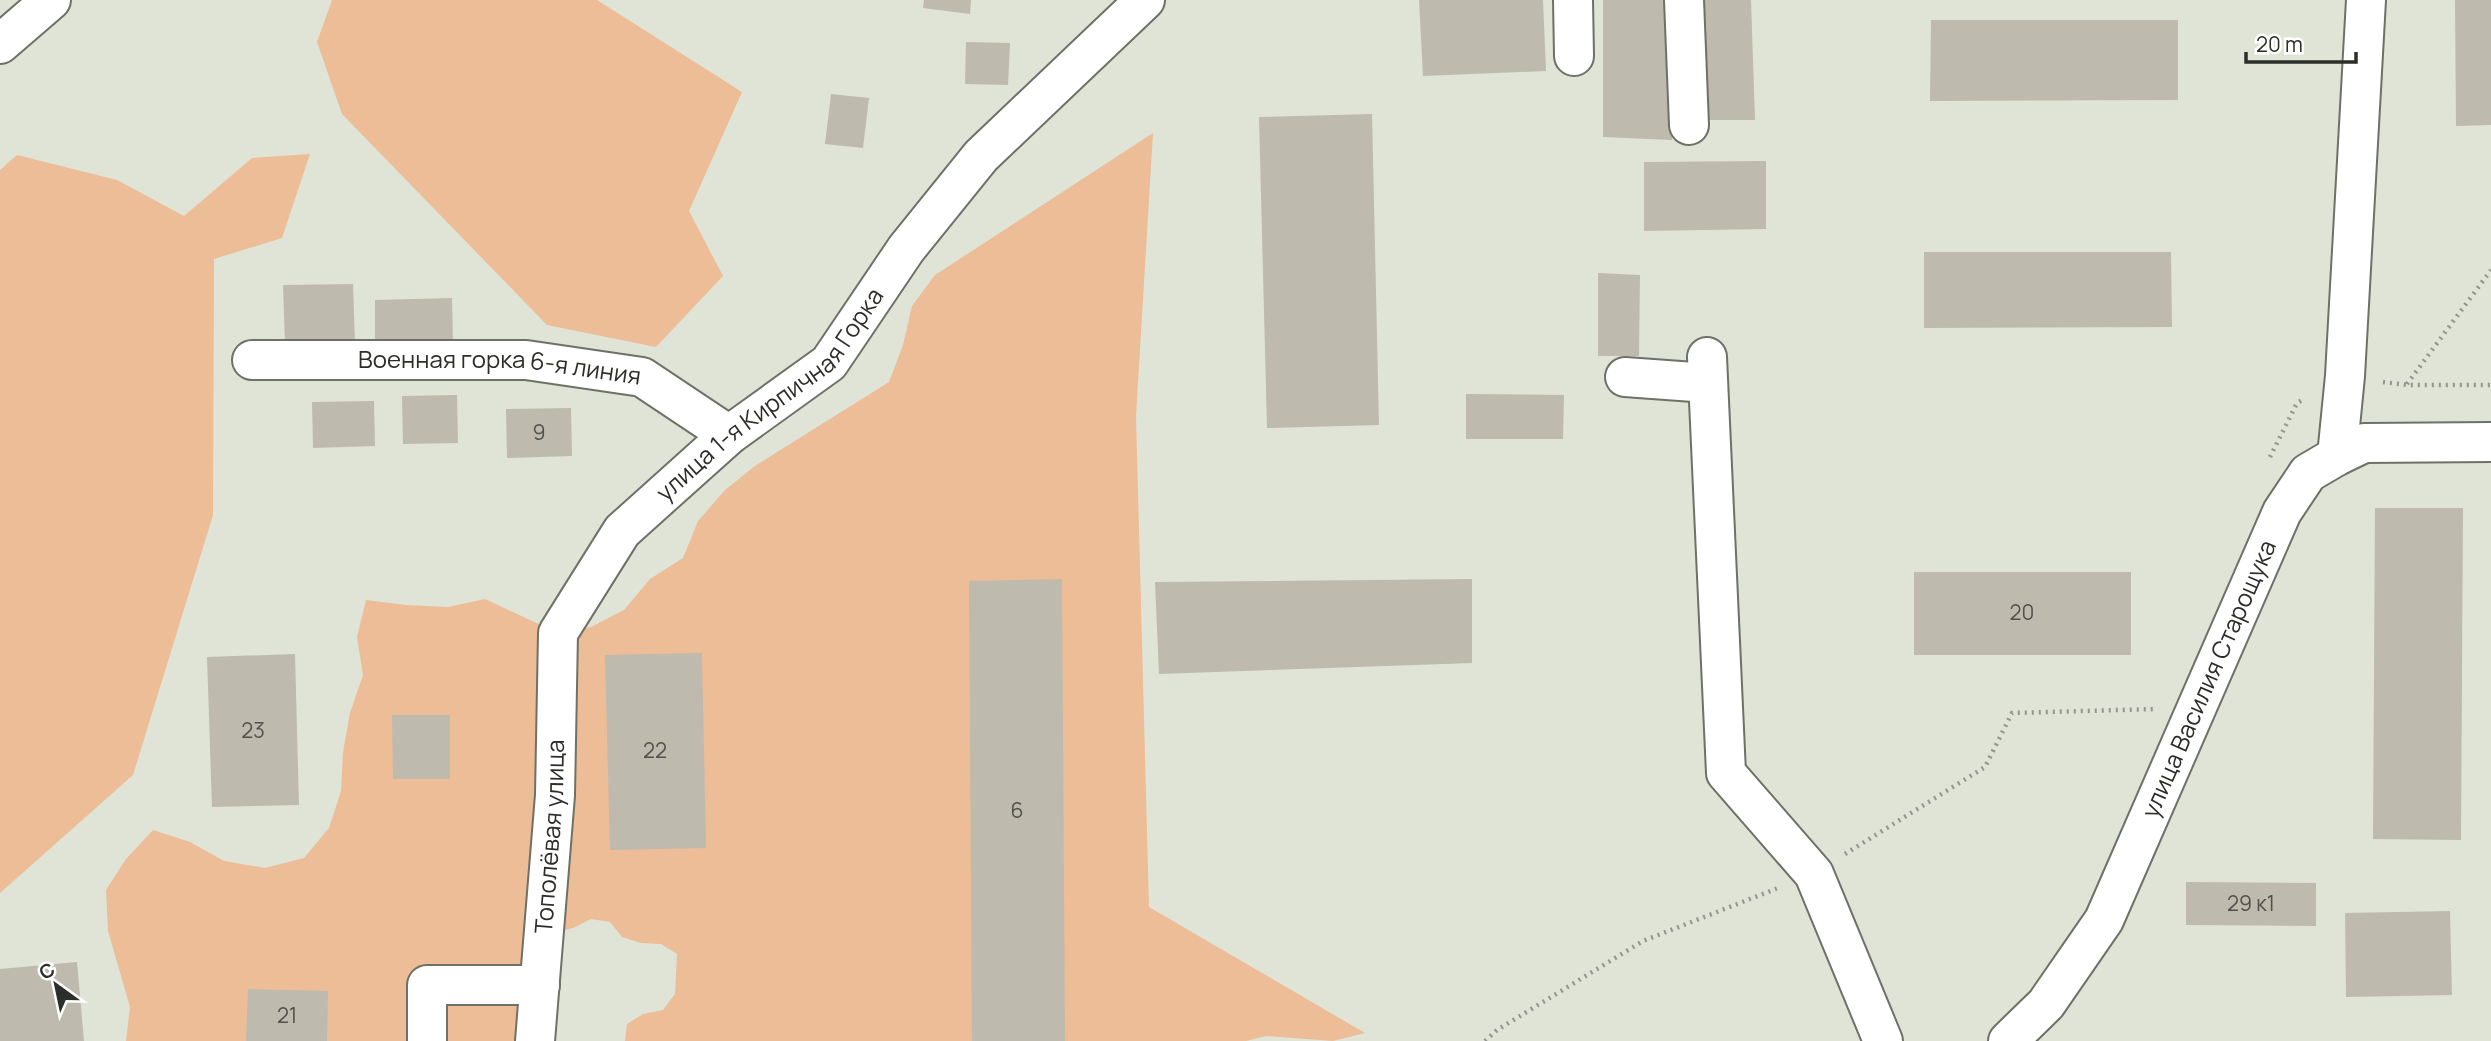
<svg xmlns="http://www.w3.org/2000/svg" width="2491" height="1041" viewBox="0 0 2491 1041" font-family="Manrope,sans-serif">
<style>
.green{fill:#ecbd97}
.building{fill:#bebaad}
.lines{fill:none;stroke-linecap:round;stroke-linejoin:round}
.minor-casing{stroke:#6d7166;stroke-width:42}
.path{stroke:#92968d;stroke-width:4.5;stroke-dasharray:2 5;stroke-linecap:butt}
.minor{stroke:#fff;stroke-width:38}
.labels{text-anchor:middle;stroke-width:5;stroke-linejoin:round;paint-order:stroke}
.number-label{font-size:21px;fill:#50514a}
.street-label{font-size:24px;fill:#2c2e29;stroke:#fff}
</style>
<rect width="100%" height="100%" fill="#dfe4d7"/>
<!-- green -->
<path class="green" d="M332,0H597L742,92L689,211L723,276L656,347L547,325L342,114L317,42Z
M1153,133L1136,416L1149,907L1365,1033L1333,1041L1266,1036L1246,1041H625L627,1024L643,1014L663,1010L675,994L677,954L661,944L641,943L622,937L610,922L591,919L573,928L535,937L520,1041H126L130,1007L108,931L106,890L126,859L153,830L190,842L224,861L265,868L304,858L329,828L341,791L343,752L350,713L363,675L357,637L366,600L406,605L448,607L485,599L558,633L591,627L624,610L650,579L683,558L698,521L725,490L755,466L889,382L903,345L912,306L935,275Z
M310,154L282,238L214,259L213,515L133,775L0,893V170L17,155L117,180L184,216L252,158Z"/>
<!-- building -->
<path class="building" d="M924,0H971L970,14L923,8Z
M1419,0H1543L1546,71L1423,76Z
M1603,0H1667L1672,140L1603,137Z
M1698,0H1751L1755,120H1702Z
M2455,0H2491V125L2456,126Z
M1931,20H2178V100L1930,101Z
M966,42L1010,43L1008,85L965,84Z
M831,94L869,98L863,148L825,144Z
M1372,114L1379,425L1267,428L1259,117Z
M1766,161V229L1644,231V162Z
M1924,252H2171L2172,327L1924,328Z
M1598,273L1640,275L1639,356H1598Z
M353,284L355,343L285,345L283,285Z
M452,298L453,344L375,346V300Z
M1466,394L1564,395L1563,439H1466Z
M457,395L458,443L403,444L402,396Z
M374,401L375,446L313,448L312,402Z
M571,408L572,456L507,458L506,409Z
M2375,508H2463L2461,840L2373,839Z
M1914,572H2131V655H1914Z
M1062,579L1065,1041H972L969,581Z
M1472,579V663L1159,674L1155,582Z
M702,653L706,848L610,850L605,655Z
M295,654L299,805L212,807L207,657Z
M392,715H450V779H393Z
M2186,882L2316,883V926L2186,925Z
M2450,911L2452,995L2346,997L2345,913Z
M77,962L84,1041H0V969Z
M248,989L328,991L327,1041H246Z"/>
<g class="lines">
<!-- minor casing -->
<g class="minor-casing">
<g id="minor">
<path d="M1573,0L1574,56"/>
<path d="M1684,0L1689,125"/>
<path d="M0,44L51,0"/>
<path d="M1707,357L1726,773L1814,874L1883,1041"/>
<path id="s1" d="M252,360H526L642,377L729,435"/>
<path d="M1625,377L1708,383"/>
<path d="M2337,456L2345,376L2366,0"/>
<path d="M427,1041V985H540"/>
<path id="s2" d="M535,1041L555,795L558,633L622,531L729,435L829,363L906,249L981,156L1145,0"/>
<path id="s3" d="M2008,1041L2046,1004L2104,920L2282,512L2308,473L2337,456L2364,443L2491,442"/>
</g>
</g>
<!-- path -->
<path class="path" d="M2383,382L2407,385H2491
M2407,384L2491,270
M2270,457L2297,403L2304,399
M1845,854L1985,767L2012,713L2156,709
M1485,1041L1497,1030L1643,941L1778,888"/>
<!-- minor -->
<use href="#minor" class="minor"/>
</g>
<g class="labels">
<!-- number labels -->
<g class="number-label">
<text x="539" y="440">9</text>
<text x="2022" y="620">20</text>
<text x="253" y="738">23</text>
<text x="655" y="758">22</text>
<text x="1017" y="818">6</text>
<text x="2251" y="911">29 к1</text>
<text x="287" y="1023">21</text>
</g>
<!-- street labels -->
<g class="street-label">
<text dy="8" stroke="none"><textPath href="#s1" startOffset="248">Военная горка 6-я линия</textPath></text>
<text dy="8" stroke="none"><textPath href="#s2" startOffset="732">улица 1-я Кирпичная Горка</textPath></text>
<text dy="8" stroke="none"><textPath href="#s3" startOffset="418">улица Василия Старощука</textPath></text>
<text dy="8" stroke="none"><textPath href="#s2" startOffset="205">Тополёвая улица</textPath></text>
</g>
</g>
<!-- north arrow -->
<g transform="translate(56 985) rotate(327)" stroke="#ffffff" stroke-width="5" paint-order="stroke">
<path d="M0-5L12 26L0 18L-12 26Z" fill="#2c2e29"/>
<text y="-10" font-size="19" font-weight="bold" text-anchor="middle" fill="#2c2e29">С</text>
</g>
<!-- scale -->
<path d="M2246 52v10h110v-10" fill="none" stroke="#2c2e29" stroke-width="3.5"/>
<text x="2256" y="52" font-size="21" fill="#2c2e29" stroke="#ffffff" stroke-width="5" paint-order="stroke">20 m</text>
</svg>
